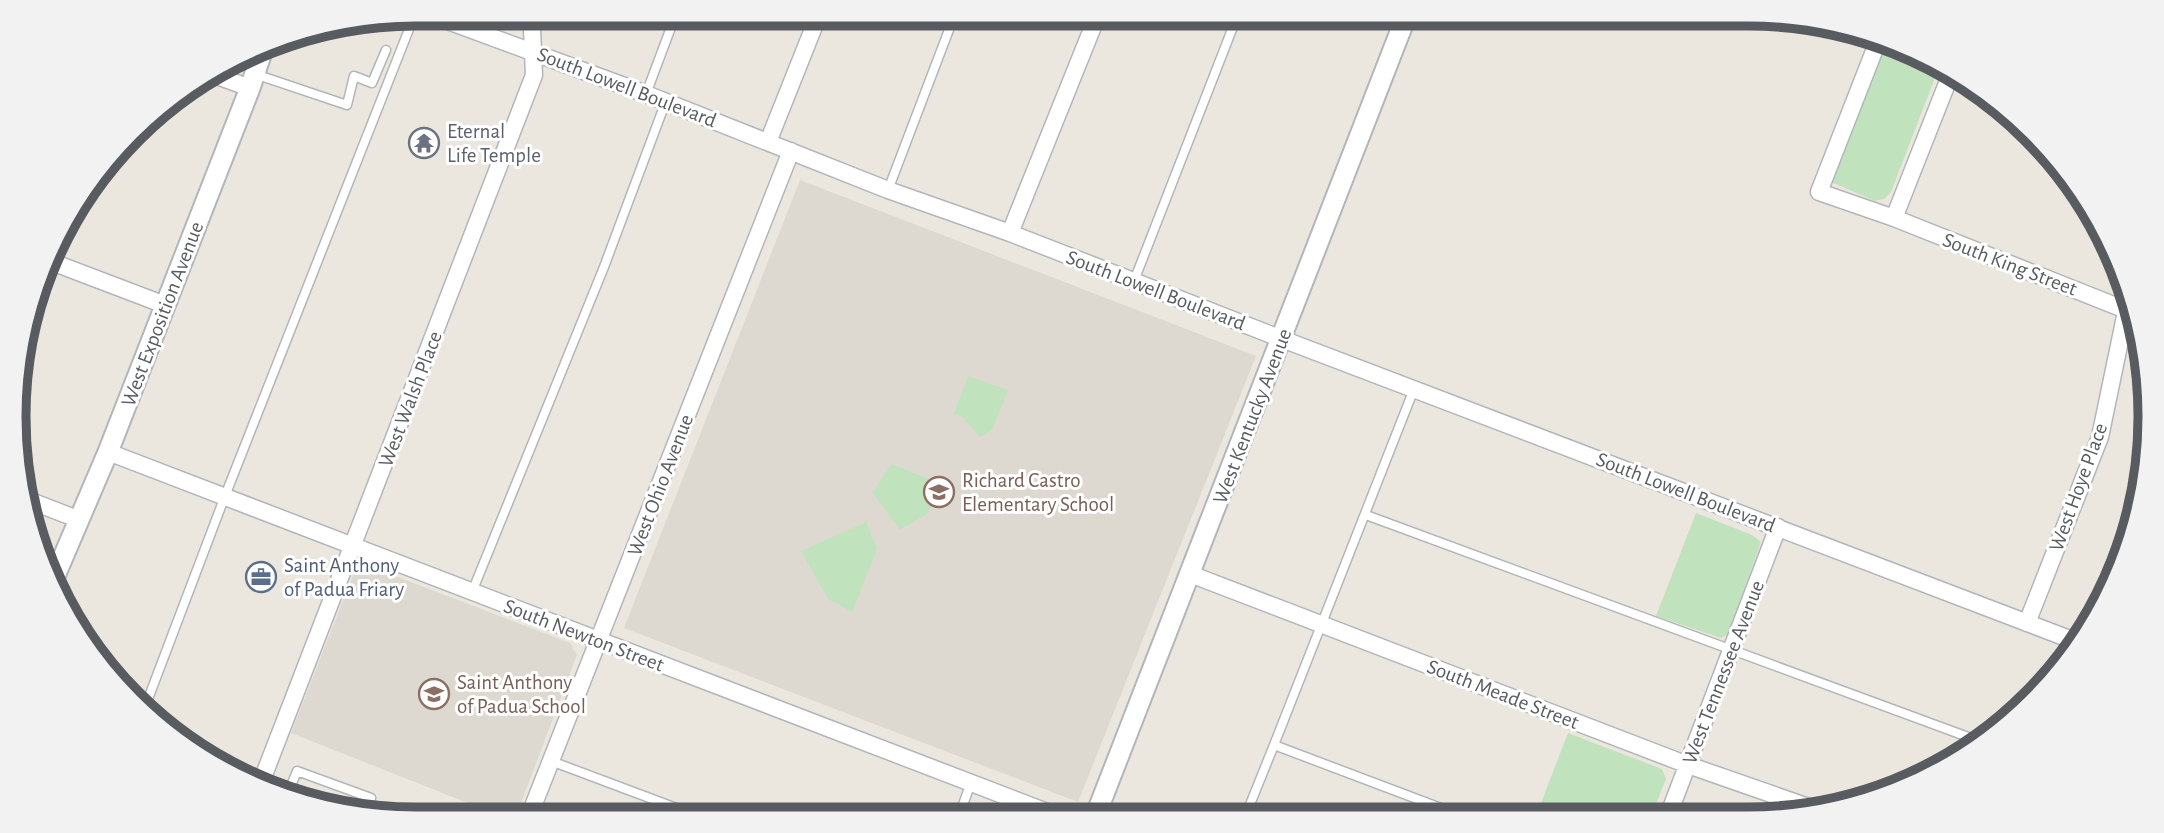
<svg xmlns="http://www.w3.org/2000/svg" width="2164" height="833" viewBox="0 0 2164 833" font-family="'Alegreya Sans',sans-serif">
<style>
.education{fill:#ddd9d0}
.green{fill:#c0e2bc}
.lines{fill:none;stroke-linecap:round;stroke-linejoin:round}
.service-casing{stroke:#b2b6ba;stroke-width:11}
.minor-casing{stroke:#b2b6ba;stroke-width:19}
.tertiary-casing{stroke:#b2b6ba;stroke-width:23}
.service{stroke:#fff;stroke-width:8}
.minor{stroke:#fff;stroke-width:16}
.tertiary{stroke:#fff;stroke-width:19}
.labels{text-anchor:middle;stroke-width:6;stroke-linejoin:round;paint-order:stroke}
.street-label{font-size:21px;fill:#585c60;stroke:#fff}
.worship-label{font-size:21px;fill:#5b616d;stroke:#fff;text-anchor:start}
.education-label{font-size:21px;fill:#785e54;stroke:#fff;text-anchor:start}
.service-label{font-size:21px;fill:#4e5e75;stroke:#fff;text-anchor:start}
.rim{fill:none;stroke:#585c60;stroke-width:9}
</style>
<rect width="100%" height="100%" fill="#ebe7df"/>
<!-- education -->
<path class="education" d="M800,180L1256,356L1078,802L624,628Z
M364,564L570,643L577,655L515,819H508L291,733L355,570Z"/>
<!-- green -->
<path class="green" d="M1879,41L1938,70L1891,192L1884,199L1875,201L1831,182Z
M968,376L1008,390L992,430L980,437L963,417L954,414Z
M891,464L939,483L928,513L900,530L873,493Z
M1696,513L1752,535L1761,542L1728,634L1721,638L1656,616Z
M866,522L877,549L852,612L828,599L801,551Z
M1568,733L1662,769L1666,779L1651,816H1536Z"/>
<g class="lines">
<!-- service casing -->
<g class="service-casing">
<path id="service" d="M255,74L347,105L354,76L372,83L386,50
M646,94L676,14
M888,190L955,14
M1134,281L1238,14
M1414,389L1274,745L1462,816
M1366,515L1979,741
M472,592L604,267L666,101
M145,707L225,496L415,14
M551,761L703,818
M288,793L297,771L371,798L366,812
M1245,817L1274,745
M958,818L971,783"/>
</g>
<!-- minor casing -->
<g class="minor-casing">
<path id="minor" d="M429,14L646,94L888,190L1010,233L1282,339L2080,643
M1878,41L1819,192L1894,218L2126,310
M217,76L250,88
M768,142L819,14
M1894,218L1950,76
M1010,233L1098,14
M52,262L165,305
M108,452L1060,817
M23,498L80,520
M1190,574L1688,765L1817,810
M2027,623L2100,437L2127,307
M262,780L534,75L532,29L538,14
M1668,816L1778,527
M528,819L791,151"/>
</g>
<!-- tertiary casing -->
<g class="tertiary-casing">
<path id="tertiary" d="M55,576L108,452L250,88L263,49
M1095,817L1407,14"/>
</g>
<!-- service -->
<use href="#service" class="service"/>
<!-- minor -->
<use href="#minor" class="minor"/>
<!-- tertiary -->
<use href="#tertiary" class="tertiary"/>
</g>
<!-- icons -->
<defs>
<g id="temple-ring" transform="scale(1.575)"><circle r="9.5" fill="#fff" stroke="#6b7280" stroke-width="1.5"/><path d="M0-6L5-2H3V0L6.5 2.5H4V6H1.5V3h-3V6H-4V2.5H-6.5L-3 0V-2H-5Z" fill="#6b7280"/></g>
<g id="school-ring" transform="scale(1.575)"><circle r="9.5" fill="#fff" stroke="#8d6e63" stroke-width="1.5"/><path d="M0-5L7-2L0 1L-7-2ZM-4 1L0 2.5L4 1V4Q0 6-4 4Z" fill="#8d6e63"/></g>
<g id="office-ring" transform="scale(1.575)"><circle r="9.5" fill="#fff" stroke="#5c6f8a" stroke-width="1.5"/><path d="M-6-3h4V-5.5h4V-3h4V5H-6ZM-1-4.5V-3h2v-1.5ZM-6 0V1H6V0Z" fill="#5c6f8a"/></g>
</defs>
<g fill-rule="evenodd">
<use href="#temple-ring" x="424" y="143"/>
<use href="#school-ring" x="939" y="492"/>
<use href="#office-ring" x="261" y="577"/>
<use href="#school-ring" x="434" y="694"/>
</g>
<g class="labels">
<!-- street labels -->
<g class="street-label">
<text transform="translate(627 87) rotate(21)" y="7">South Lowell Boulevard</text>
<text transform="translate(2010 264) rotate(21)" y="7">South King Street</text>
<text transform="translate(1156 290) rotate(21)" y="7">South Lowell Boulevard</text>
<text transform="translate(162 314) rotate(-69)" y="7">West Exposition Avenue</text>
<text transform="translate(410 399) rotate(-69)" y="7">West Walsh Place</text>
<text transform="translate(1252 416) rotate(-69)" y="7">West Kentucky Avenue</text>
<text transform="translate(660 485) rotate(-69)" y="7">West Ohio Avenue</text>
<text transform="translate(2078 487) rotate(-70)" y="7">West Hoye Place</text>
<text transform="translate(1686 492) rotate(21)" y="7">South Lowell Boulevard</text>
<text transform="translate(584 635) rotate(21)" y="7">South Newton Street</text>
<text transform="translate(1723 672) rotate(-69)" y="7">West Tennessee Avenue</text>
<text transform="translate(1503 694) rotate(21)" y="7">South Meade Street</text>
</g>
<!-- worship labels -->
<g class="worship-label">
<text x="447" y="138">Eternal<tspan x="447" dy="24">Life Temple</tspan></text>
</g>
<!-- education labels -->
<g class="education-label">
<text x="962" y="487">Richard Castro<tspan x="962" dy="24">Elementary School</tspan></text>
<text x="457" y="689">Saint Anthony<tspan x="457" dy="24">of Padua School</tspan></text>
</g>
<!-- service labels -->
<g class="service-label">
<text x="284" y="572">Saint Anthony<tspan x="284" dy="24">of Padua Friary</tspan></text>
</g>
</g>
<!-- crop -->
<path d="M0 0H2164V833H0ZM416 26H1748A390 390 0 0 1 2138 416V417A390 390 0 0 1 1748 807H416A390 390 0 0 1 26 417V416A390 390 0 0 1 416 26Z" fill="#f2f2f2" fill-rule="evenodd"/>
<path class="rim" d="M416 26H1748A390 390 0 0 1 2138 416V417A390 390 0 0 1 1748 807H416A390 390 0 0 1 26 417V416A390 390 0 0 1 416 26Z"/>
</svg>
